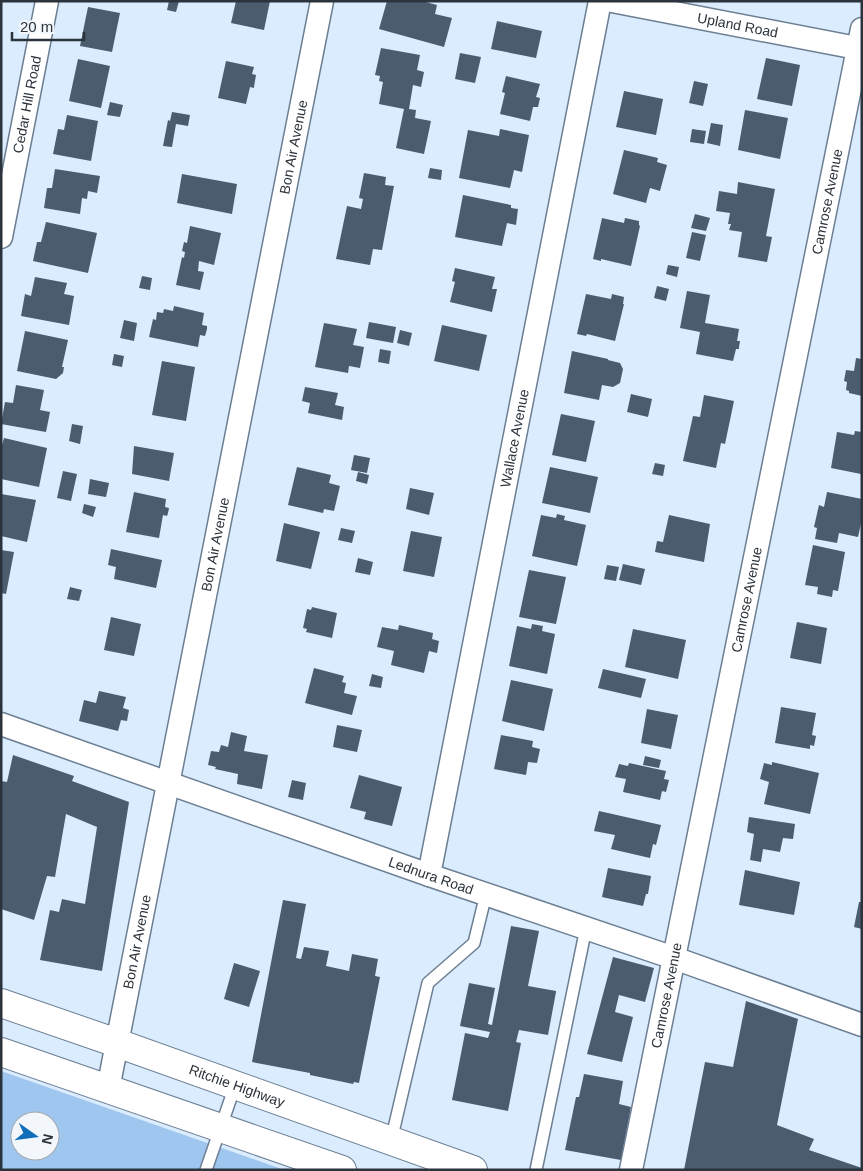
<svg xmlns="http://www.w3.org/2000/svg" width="863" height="1171" viewBox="0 0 863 1171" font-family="Arial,sans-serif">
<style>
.green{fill:#9fc6ee;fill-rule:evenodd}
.building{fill:#4b5c6f}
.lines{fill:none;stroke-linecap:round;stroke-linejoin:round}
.lane-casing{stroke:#6c7f93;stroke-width:14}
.street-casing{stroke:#6c7f93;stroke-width:25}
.primary-casing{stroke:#6c7f93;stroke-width:30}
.lane{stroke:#fff;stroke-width:11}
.street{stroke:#fff;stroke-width:22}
.primary{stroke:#fff;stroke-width:28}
.labels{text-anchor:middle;stroke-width:5;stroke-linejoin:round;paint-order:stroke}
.street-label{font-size:14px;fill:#2b333c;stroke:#f3f7fc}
</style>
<rect width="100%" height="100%" fill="#dbecfe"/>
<!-- green -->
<path class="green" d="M1,1071L285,1170H1ZM20,1121H50V1151H20Z"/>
<!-- building -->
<path class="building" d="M169,1H179L176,12L167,10Z
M236,1H270L264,30L231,23Z
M387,1H422L437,5L435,14L452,18L444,47L379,29Z
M88,7L120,13L112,52L80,46Z
M497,21L542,31L536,58L491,49Z
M381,48L420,55L417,70L424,72L421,87L413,85L409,109L416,110L415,118L431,121L424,154L396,148L404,109L379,104L383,82L379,81L380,76L375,75Z
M460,53L481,57L475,83L455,79Z
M766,58L800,65L792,106L757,99Z
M78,59L110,66L101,108L69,101Z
M226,61L254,67L252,74L256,75L254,87V88L250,87L246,104L218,98Z
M506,76L540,84L536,97L540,98L538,107H533L530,121L500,114L505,93L502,92Z
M694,81L708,84L703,106L689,103Z
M624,91L663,99L656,135L616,127Z
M110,102L123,105L120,117L107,115Z
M745,110L788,118L780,159L738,150Z
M172,112L190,115L188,126L176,124L172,147L163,146L168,120L170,121Z
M67,115L98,121L91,161L53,154L58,129L64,130Z
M711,123L723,125L720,146L707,143Z
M500,129L529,135L522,172L514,170L510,188L459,178L468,130L499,136Z
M692,129L706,131L704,144L690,142Z
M624,150L658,158L657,162L667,165L660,191L650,188L646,203L613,194Z
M430,168L442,170L441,180L428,178Z
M55,169L100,176L97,193L88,191L87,199L82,198L80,214L44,208L47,188H52Z
M364,173L386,177L385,185L394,186L382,250L373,249L370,265L336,259L347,206L361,209L363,199L359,198Z
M182,174L237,184L232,214L177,203Z
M738,182L775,189L766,236L772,237L767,262L738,257L742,232L729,230L731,224H728L730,213L716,211L719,191L737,194Z
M463,195L511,205V208L518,209L516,225L507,223L502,246L455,237Z
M695,214L710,218L706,231L691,228Z
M602,218L624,223L625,218L639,221V225L640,226L631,266L601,259V261L593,259Z
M46,222L97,233L88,273L33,261L37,242H41Z
M190,226L221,233L214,265L199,261L198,271L204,272L200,290L176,285L182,257L184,258L185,252L182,251L184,242L187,243Z
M692,232L706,235L700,261L686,258Z
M668,265L679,267L677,277L666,274Z
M455,268L495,277L492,289H497L492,312L450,302L455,282L452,281Z
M142,276L152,278L150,290L139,288Z
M35,277L67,283L64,294L74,296L69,325L21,316L25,294L31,296Z
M657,286L669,289L666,301L654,298Z
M687,291L710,295L705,323L739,329L737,341H740L739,347V349H736L733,361L696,354L700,332L680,328Z
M586,294L611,299L612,294L624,297L623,304H624L615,341L587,334L586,336L577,334Z
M174,306L204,313L202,325L207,326V329L205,336L200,335L198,347L149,337L153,319L156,320L157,312L163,313L164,309L173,311Z
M124,320L137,323L134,341L120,338Z
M369,322L396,327L393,343L366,338Z
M324,323L357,329L353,345L364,347L360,368L349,366L348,373L315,367Z
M442,325L487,335L479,371L434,361Z
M400,330L412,333L409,346L397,343Z
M25,331L68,340L62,367H64L63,373L56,379L17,371Z
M380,349L391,351L389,364L378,362Z
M572,351L608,359V360L620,363L623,369L620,383L613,387L602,385L599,400L564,393Z
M114,354L124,356L122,367L112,365Z
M856,358L862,359V396L849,393V391L846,390L847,382L844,381L846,370L854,371Z
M162,361L195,367L186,421L152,415Z
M16,385L44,390L40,410L50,412L46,432L1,424L5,402L13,403Z
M305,387L338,393L335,405L344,407L342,420L308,413L310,403L302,401Z
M631,394L652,399L648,417L627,412Z
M704,395L734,401L725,444L721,443L716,468L683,461L693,416L700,417Z
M561,414L595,421L586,462L552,455Z
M72,424L83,426L80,444L69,441Z
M855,431L862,432L861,474L831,468L837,432L854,435Z
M4,438L47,448L39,487L1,479V449Z
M134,446L174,453L169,481L132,474Z
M354,455L370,458L367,473L351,470Z
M655,463L665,465L663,476L652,474Z
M297,467L331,475L329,483L340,486L334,511L324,509L323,513L288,505Z
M550,467L598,477L590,513L542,503Z
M63,471L77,474L71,501L57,498Z
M358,472L369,475L367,484L356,481Z
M90,479L109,483L106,497L88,494Z
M410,488L434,493L429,515L406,509Z
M134,492L166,499L165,507L169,508L168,513L167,516L163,515L159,538L126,532Z
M827,492L862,499V519L858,537L839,533L837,543L815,539L817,528L814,527L819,505L824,507Z
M1,494L36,500L27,542L1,536Z
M84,504L96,507L93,517L82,513Z
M557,514L565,516L564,520L586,525L577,566L532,556L541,515L556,518Z
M669,515L710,524L704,562L655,552L657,541L663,542Z
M284,523L320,532L311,569L276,561Z
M341,528L355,531L352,543L338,540Z
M411,531L442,537L434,577L403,571Z
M813,545L845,552L838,591L833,590L832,597L817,594L818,587L805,585Z
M111,549L162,560L156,588L114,579L116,567L108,565Z
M1,550L14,552L6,594L1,593Z
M358,558L373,562L370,575L355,572Z
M623,564L645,569L641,585L619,580Z
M607,565L619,567L616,581L604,579Z
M529,570L566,577L556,624L519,617Z
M70,587L82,590L79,601L67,599Z
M312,607L337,613L332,638L306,632L307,629L303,628L307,609L311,610Z
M111,617L141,624L134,656L104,650Z
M797,622L827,628L821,664L790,658Z
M532,624L543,626L542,631L555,634L547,674L509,666L517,626L531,629Z
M399,625L433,633L432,639L439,641L437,653L429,651L424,673L391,665L394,651L377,647L382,627L398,630Z
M633,629L686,640L678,679L625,667Z
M314,668L344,676L342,682L346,683L344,693L357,696L352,715L305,703Z
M603,669L646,679L641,698L598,688Z
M372,674L383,677L381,688L369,686Z
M511,680L553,689L544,731L502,721Z
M99,691L126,697L123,708L129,710L127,721L121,720L118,731L79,721L84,700L96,703Z
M781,707L816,713L812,735L816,736L814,746L810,745V749L775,743Z
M647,709L678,715L671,749L641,743Z
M337,725L362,730L357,752L333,747Z
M231,732L247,736L244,751L268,755L262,789L237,784L238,774L215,769L216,767L208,765L211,751L219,752L221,745L228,747Z
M501,735L533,741L532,747L540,749L537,763L528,762L526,775L494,769Z
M13,755L74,776L72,781L129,802L102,971L40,960L50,910L59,912L62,899L85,904L97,827L66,814L55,877L47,876L34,920L1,909V781L7,782Z
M645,756L661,760L659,768L643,765Z
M772,762L819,773L810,814L764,804L769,782L760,779L764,763L772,765Z
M629,763L666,771L664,779L669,780L666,792L662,791L660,800L623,792L626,779L615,777L619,764L628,766Z
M359,775L402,787L392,826L364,819L366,812L350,808Z
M292,780L306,783L303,800L288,797Z
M599,811L661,825L656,845L653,844L650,858L611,849L615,835L594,831Z
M749,817L795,824L793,839L783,838L780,852L763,849L761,862L750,860L754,834L747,832Z
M608,868L651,876L648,894H646L643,906L602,897Z
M745,870L800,882L794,915L739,905Z
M283,900L306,904L296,958L301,959L304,947L329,951L326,966L349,971L352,954L378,959L375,976L380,977L359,1083L354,1082L353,1084L310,1075V1073L252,1062Z
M859,902H862V929L854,927Z
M511,926L539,931L528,986L556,991V992L548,1035L519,1030L516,1042L521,1043L508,1111L452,1100L465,1033L488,1038L490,1032L460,1026L469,983L495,988L488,1024L492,1025Z
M613,957L654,968L645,1002L619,995L615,1012L633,1017L622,1062L587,1054Z
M234,963L260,971L249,1007L224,999Z
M746,1001L798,1019L777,1125L814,1139L809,1150L862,1168V1170H684L705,1062L733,1067Z
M584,1074L623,1081L619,1104L631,1107L621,1160L565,1150L576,1097H579Z"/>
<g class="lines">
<!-- lane casing -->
<g class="lane-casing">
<path id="lane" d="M391,1141L428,983L474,943L486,894
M206,1170L235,1086
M536,1170L586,928"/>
</g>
<!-- street casing -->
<g class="street-casing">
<g id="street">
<path id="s1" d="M612,1L862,49"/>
<path id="s2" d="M1,237L47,1"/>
<path id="s3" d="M1,724L429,875L674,958L862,1025"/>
<path id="s4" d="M429,875L600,1"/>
<path id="s5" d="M108,1089L322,1"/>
<path id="s6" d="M631,1170L862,29"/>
</g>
</g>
<!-- primary casing -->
<g class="primary-casing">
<g id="primary">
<path id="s7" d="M1,1003L117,1043L473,1170"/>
<path d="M1,1052L342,1170"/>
</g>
</g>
<!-- lane -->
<use href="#lane" class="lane"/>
<!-- street -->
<use href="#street" class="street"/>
<!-- primary -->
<use href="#primary" class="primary"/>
</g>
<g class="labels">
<!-- street labels -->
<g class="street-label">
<text dy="5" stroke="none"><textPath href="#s1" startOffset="128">Upland Road</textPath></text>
<text dy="5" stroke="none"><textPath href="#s2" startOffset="135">Cedar Hill Road</textPath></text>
<text dy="5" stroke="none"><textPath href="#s5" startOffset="960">Bon Air Avenue</textPath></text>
<text dy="5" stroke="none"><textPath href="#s6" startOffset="988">Camrose Avenue</textPath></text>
<text dy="5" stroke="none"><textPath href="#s4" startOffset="445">Wallace Avenue</textPath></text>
<text dy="5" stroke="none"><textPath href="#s5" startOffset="555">Bon Air Avenue</textPath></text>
<text dy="5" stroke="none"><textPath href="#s6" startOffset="582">Camrose Avenue</textPath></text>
<text dy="5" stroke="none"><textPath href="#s3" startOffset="456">Lednura Road</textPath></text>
<text dy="5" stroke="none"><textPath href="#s5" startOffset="150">Bon Air Avenue</textPath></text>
<text dy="5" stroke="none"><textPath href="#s6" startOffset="178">Camrose Avenue</textPath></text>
<text dy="5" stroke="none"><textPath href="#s7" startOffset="250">Ritchie Highway</textPath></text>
</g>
</g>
<!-- border -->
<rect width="863" height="1171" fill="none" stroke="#2b333c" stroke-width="5"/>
<!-- north arrow -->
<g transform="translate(35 1136) rotate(104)"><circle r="24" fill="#f3f7fc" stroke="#a3a9af"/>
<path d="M0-4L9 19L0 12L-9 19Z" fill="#0f6dba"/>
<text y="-8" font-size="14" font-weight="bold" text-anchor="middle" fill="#2b333c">N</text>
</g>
<!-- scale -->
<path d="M12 32v8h72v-8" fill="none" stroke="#2b333c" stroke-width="2.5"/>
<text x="20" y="32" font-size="15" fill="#2b333c" stroke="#f3f7fc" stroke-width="4" paint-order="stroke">20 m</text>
</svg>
